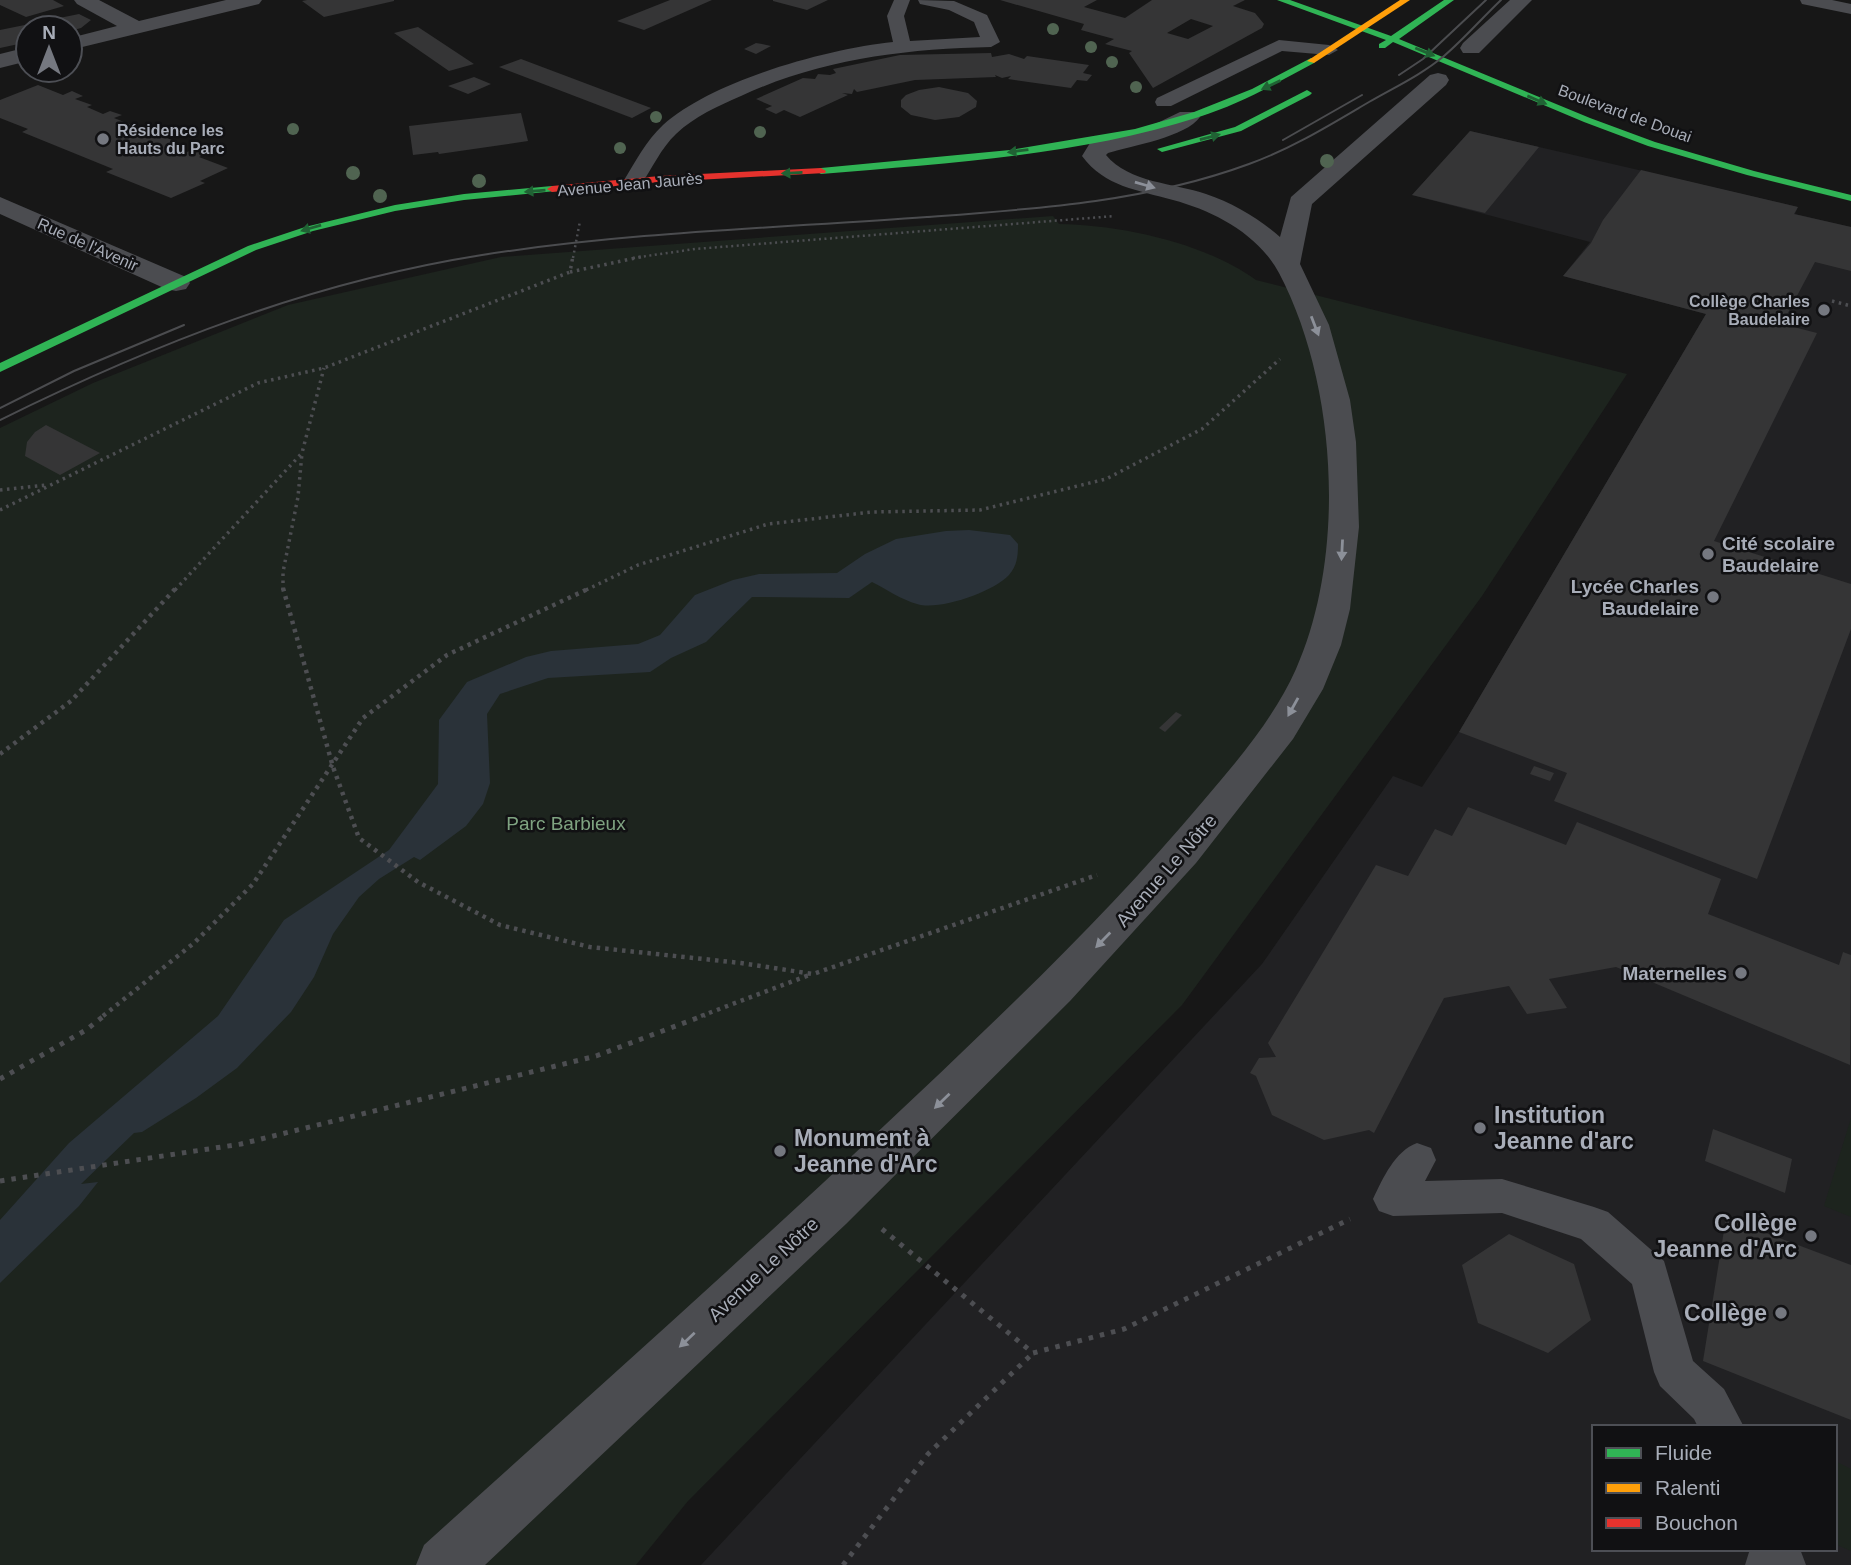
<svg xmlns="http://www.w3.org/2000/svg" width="1851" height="1565" viewBox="0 0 1851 1565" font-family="Helvetica,sans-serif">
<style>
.built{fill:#212123;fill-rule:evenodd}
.green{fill:#1d241e}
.water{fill:#2a3239}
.building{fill:#353536;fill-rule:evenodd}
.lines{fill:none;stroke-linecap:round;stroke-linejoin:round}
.path-far3{stroke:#4d4e52;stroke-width:2.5;stroke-dasharray:2 3.5;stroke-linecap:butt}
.path-far2{stroke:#4d4e52;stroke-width:3.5;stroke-dasharray:2.5 4.5;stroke-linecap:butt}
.path-far1{stroke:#4d4e52;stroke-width:4.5;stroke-dasharray:3.5 5;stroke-linecap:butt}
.path{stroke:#4d4e52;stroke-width:5;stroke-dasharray:4.5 7;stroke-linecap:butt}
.lane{fill:#4b4c50;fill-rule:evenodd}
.street{fill:#4b4c50;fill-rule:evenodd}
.fast{fill:#30b455;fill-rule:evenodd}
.slow{fill:#ff9f0a;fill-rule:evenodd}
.jam{fill:#e5322d;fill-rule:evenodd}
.tram{stroke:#4b4c4f;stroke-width:2}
.tree{fill:#506451}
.oneway{fill:#206234}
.oneway2{fill:#8c9099}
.poi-dot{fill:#757880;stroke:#111113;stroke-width:2.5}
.labels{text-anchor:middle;stroke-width:5;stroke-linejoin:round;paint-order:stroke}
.far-street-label{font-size:16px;fill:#a8adb8;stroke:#111113}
.far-poi-label{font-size:16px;font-weight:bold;fill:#a8adb8;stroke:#111113;text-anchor:start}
.poi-label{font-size:19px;font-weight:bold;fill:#a8adb8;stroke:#111113;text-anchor:end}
.park-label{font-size:19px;fill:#7fa381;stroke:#111113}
.street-label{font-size:19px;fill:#a8adb8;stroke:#111113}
.near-poi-label{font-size:23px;font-weight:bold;fill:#a8adb8;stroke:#111113;text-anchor:start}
</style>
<rect width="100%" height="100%" fill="#171717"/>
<!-- built -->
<path class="built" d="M1470,131L1798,207L1795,214L1851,227V1565H701L1262,964L1393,776L1422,787L1459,732L1706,314L1563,276L1590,242L1412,195ZM1594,1427H1835V1549H1594Z"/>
<!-- green -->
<path class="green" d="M1053,216L1059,224C1122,225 1205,243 1256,280L1627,374L1482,596L1182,1005L688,1501L636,1565H0V428L93,383L288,305L501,257Z
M1851,1118V1217L1824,1206Z
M1835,1461L1851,1469V1551L1835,1544Z"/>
<!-- water -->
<path class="water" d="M969,530L1010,535L1018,544C1018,556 1017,566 1009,575C993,592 939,611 917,604C902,600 886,589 872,582L849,598L752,597L706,642L671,658L650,672L548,678L500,694L487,714L490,783L483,804L466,826L420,860L414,857L379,879L359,897L333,934L314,977L291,1012L237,1068L196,1098L142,1132L134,1133L81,1184L98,1182L79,1206L0,1283V1220L69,1143L218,1016L284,920L389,850L438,784L439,720L467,682L526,657L551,651L638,644L660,635L695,595L733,580L759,574L837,573L865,554L896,539L946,531Z"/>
<!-- building -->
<path class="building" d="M0,0H53L64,6L26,17L0,5Z
M307,0H394V1L324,17L302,1Z
M670,0H712L644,30L617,21Z
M828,0L807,10L773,1V0Z
M1000,0H1097L1084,7L1125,18L1152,0H1245L1233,6L1255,13L1264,24L1262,28L1153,88L1129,53L1132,51L1105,44L1114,39L1081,30L1084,24ZM1191,19L1213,26L1188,39L1167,33Z
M79,14L91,20L81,28L70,31V28H28V42L0,48V30Z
M418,27L474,64L449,71L394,33Z
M756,43L762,44L771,46L756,54L744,49Z
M991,53L992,57L1009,54L1024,59L1027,56L1089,65L1083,73L1092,75L1087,81L1077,80L1071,88L1008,79L1011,76L1002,78L995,75L996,77L915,80L857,92L854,89L852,94L842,93L848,95L800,117L784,110L776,114L765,109L772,106L756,99L803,78L815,79L818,74L830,75L836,73L833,69L900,55Z
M521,59L651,108L632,118L499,67Z
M474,77L491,84L468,94L448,86Z
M38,85L63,95L72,91L83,96L75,99L92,105L87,107L103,114L110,111L122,115L114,118L147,131L154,128L166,132L159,135L177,142L170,145L187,152L196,148L207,153L199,157L228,168L200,181L205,183L171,198L106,172L113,169L22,132L28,129L0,118V100Z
M939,87L968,93L977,101L976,107L959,117L935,120L911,115L901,107V100L906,95L919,90Z
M521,113L528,141L439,154L438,152L413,155L409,126Z
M1470,131L1539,147L1485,213L1412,195Z
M1641,170L1798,207L1794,214L1851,227V271L1815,262L1782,324L1817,333L1714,541L1851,584V629L1757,879L1554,801L1567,773L1459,732L1706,314L1563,276L1591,243L1603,220Z
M46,425L100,453L60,475L25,456L27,442L35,432Z
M1176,712L1182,715L1165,732L1159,728Z
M1534,766L1554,773L1550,781L1530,774Z
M1468,807L1566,845L1577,822L1721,879L1708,914L1839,965L1843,952L1851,955L1850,1065L1616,967L1549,979L1567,1008L1527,1014L1509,986L1444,998L1374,1133L1369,1130L1324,1140L1272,1115L1256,1076L1250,1073L1259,1058L1276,1057L1268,1043L1376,865L1408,876L1435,829L1452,836Z
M1713,1129L1792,1159L1785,1193L1705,1161Z
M1726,1218L1851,1265V1420L1703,1361Z
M1509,1234L1574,1264L1591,1320L1548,1353L1478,1323L1462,1265Z"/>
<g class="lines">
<!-- path-far3 -->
<path class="path-far3" d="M573,258L580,221
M633,258L695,249L1115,216"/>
<!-- path-far2 -->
<path class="path-far2" d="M570,272L645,256
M1832,301L1851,306
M0,490L46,485
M0,510L258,383L324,368L570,272L573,256
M175,590L302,453L324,368
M283,590V572L298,497L302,453
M586,590L638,565L768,524L872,512L980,510L1106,479L1202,429L1280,359"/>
<!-- path-far1 -->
<path class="path-far1" d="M283,588L333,767L359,838L418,882L500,925L590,947L741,963L813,974L1097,875
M0,754L71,701L176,588
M103,1016L194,943L253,884L363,718L447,655L590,588
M701,1016L812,974"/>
<!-- path -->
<path class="path" d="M0,1079L86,1030L105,1015
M0,1181L241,1144L596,1056L705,1015
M882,1229L1033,1353L1124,1329L1350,1219
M843,1565L928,1454L1033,1353"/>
<!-- lane -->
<path class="lane" d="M894,0H910L904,16L910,41L980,37L974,22L949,10L920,4L918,0L954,1L987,15L1000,42L991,47C904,49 821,59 741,96C718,106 695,116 676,134C661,148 652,169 640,186H626L623,182C635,162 646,141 663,125C713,80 827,49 893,42L887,16Z
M1800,0H1832L1851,4V14L1802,4Z
M1279,40L1329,45L1338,50L1329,55L1282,51L1171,106H1157L1155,102L1157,98Z
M1417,1143L1431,1148L1436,1160L1425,1181L1502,1179L1594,1207L1608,1212L1664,1261L1693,1361L1724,1389L1744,1427H1698L1694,1419L1660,1386L1654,1372L1632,1284L1581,1239L1502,1213L1393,1216L1379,1211L1373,1199C1383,1178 1395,1151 1417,1143Z
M1750,1549H1800L1806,1565H1745Z"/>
<!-- street -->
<path class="street" d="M74,0H99L139,21L226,0H262L259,4L70,50V38L117,26L77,4Z
M1510,0H1532L1479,53H1463L1460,48L1463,43Z
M28,47V61L0,68V54Z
M1438,73L1446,75L1449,80L1446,85L1312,204L1300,264L1329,325L1350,400L1356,442L1359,527L1350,609L1341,645L1323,689L1293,739L1196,863L1070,1001L846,1224L485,1565H416L424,1545C623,1365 824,1187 1016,1000C1082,936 1145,870 1204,800C1239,759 1274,718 1296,669C1347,554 1337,383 1279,273C1258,234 1214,211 1173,200C1138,190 1105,187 1082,156L1090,143L1149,127L1180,112H1196L1200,117C1186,137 1131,146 1108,153L1106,155C1129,183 1174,183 1206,194C1233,203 1258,218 1280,237L1291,197L1430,75Z
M0,197L186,277L190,283L186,289L176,291L166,289L0,214Z"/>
<!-- fast -->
<path class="fast" d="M1277,0H1290L1391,36L1444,0H1454L1399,39L1590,118L1655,142L1754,171L1851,195V201L1747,175L1648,146L1584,122L1393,42L1385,48H1379V44L1386,40Z
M1311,58L1315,61L1314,63C1277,83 1240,104 1199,117C1077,156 948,163 821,174L816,171L821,168L1010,150L1135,129L1194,112L1252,89Z
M1307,90L1312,93L1310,95L1241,131L1162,152L1157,149L1235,127Z
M552,186L556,187V191L464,200L395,211L313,231L256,250L0,372V363L248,246L305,227L395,205L464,194Z"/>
<!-- slow -->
<path class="slow" d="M1400,0H1410L1314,63L1307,61Z"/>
<!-- jam -->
<path class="jam" d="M821,168L826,171L825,173L660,182L552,192L547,189L552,186L660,176Z"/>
<!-- tram -->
<path class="tram" d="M1399,75L1423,59L1486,0
M1283,140L1362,95
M0,408L74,371L184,325
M0,420C154,344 311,282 482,255C629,232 778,228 927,217C1036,209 1146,202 1249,164C1293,148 1330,125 1369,102C1395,87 1421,75 1444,56C1464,39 1482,18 1501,0"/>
</g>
<!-- trees -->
<g class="tree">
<circle cx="1053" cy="29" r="6"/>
<circle cx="1091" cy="47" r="6"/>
<circle cx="1112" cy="62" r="6"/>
<circle cx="1136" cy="87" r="6"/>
<circle cx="656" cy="117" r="6"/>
<circle cx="293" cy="129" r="6"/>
<circle cx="760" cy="132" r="6"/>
<circle cx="620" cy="148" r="6"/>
<circle cx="1327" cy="161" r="7"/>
<circle cx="353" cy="173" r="7"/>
<circle cx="479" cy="181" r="7"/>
<circle cx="380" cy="196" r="7"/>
</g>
<!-- one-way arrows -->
<defs><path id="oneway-solid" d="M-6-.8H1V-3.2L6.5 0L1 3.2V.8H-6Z" transform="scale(1.75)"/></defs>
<g class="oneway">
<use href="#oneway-solid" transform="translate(1425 52) rotate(22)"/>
<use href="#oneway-solid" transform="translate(1271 85) rotate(155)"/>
<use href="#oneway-solid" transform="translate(1537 100) rotate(23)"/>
<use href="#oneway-solid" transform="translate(1210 137) rotate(-15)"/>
<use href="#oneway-solid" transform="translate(1018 151) rotate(173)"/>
<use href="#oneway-solid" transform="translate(792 173) rotate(177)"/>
<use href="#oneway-solid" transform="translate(535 191) rotate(175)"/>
<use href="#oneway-solid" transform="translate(311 228) rotate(164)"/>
</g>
<g class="oneway2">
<use href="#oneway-solid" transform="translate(1145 185) rotate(16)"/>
<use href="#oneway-solid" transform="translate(1315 326) rotate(69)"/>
<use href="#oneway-solid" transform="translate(1342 550) rotate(93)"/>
<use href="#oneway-solid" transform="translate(1293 707) rotate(119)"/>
<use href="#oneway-solid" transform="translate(1103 940) rotate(134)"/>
<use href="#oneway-solid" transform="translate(942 1101) rotate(136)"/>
<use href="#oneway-solid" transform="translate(687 1340) rotate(137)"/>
</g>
<!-- markers -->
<g class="poi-dot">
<circle cx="103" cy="139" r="7"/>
<circle cx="1824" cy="310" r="7"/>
<circle cx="1708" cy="554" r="7"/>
<circle cx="1713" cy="597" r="7"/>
<circle cx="1741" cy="973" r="7"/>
<circle cx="1480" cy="1128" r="7"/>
<circle cx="780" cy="1151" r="7"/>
<circle cx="1811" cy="1236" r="7"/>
<circle cx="1781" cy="1313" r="7"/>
</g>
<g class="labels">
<!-- far-street labels -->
<g class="far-street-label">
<text transform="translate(1625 113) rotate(20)" y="6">Boulevard de Douai</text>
<text transform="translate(630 184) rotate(-5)" y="6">Avenue Jean Jaurès</text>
<text transform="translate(88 244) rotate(24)" y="6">Rue de l'Avenir</text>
</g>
<!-- far-poi labels -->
<g class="far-poi-label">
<text x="117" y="136">Résidence les<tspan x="117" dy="18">Hauts du Parc</tspan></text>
<text x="1810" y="307" text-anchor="end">Collège Charles<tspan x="1810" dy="18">Baudelaire</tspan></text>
</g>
<!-- poi labels -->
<g class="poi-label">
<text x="1722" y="550" text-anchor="start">Cité scolaire<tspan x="1722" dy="22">Baudelaire</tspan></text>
<text x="1699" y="593">Lycée Charles<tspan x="1699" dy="22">Baudelaire</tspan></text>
<text x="1727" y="980">Maternelles</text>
</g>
<!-- park labels -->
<g class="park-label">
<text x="566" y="830">Parc Barbieux</text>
</g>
<!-- street labels -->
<g class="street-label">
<text transform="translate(1166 870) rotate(-49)" y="7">Avenue Le Nôtre</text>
<text transform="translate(763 1269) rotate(-43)" y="7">Avenue Le Nôtre</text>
</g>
<!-- near-poi labels -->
<g class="near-poi-label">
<text x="1494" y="1123">Institution<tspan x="1494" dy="26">Jeanne d'arc</tspan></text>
<text x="794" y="1146">Monument à<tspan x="794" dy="26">Jeanne d'Arc</tspan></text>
<text x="1797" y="1231" text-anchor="end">Collège<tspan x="1797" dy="26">Jeanne d'Arc</tspan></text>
<text x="1767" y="1321" text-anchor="end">Collège</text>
</g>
</g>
<!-- legend -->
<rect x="1592" y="1425" width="245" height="126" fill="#111113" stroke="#4d4f55" stroke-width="2"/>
<rect x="1606" y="1448" width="35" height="10" fill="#30b455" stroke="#4d4f55" stroke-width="2"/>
<text x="1655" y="1460" font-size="21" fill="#a8adb8">Fluide</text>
<rect x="1606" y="1483" width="35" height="10" fill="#ff9f0a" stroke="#4d4f55" stroke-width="2"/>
<text x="1655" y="1495" font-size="21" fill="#a8adb8">Ralenti</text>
<rect x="1606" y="1518" width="35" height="10" fill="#e5322d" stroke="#4d4f55" stroke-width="2"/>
<text x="1655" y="1530" font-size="21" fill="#a8adb8">Bouchon</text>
<!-- north arrow -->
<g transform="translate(49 49)"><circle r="33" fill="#111113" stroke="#4d4f55" stroke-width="2"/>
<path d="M0-5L12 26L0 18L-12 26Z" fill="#757880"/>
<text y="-10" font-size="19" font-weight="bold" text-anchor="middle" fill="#a8adb8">N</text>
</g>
</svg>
